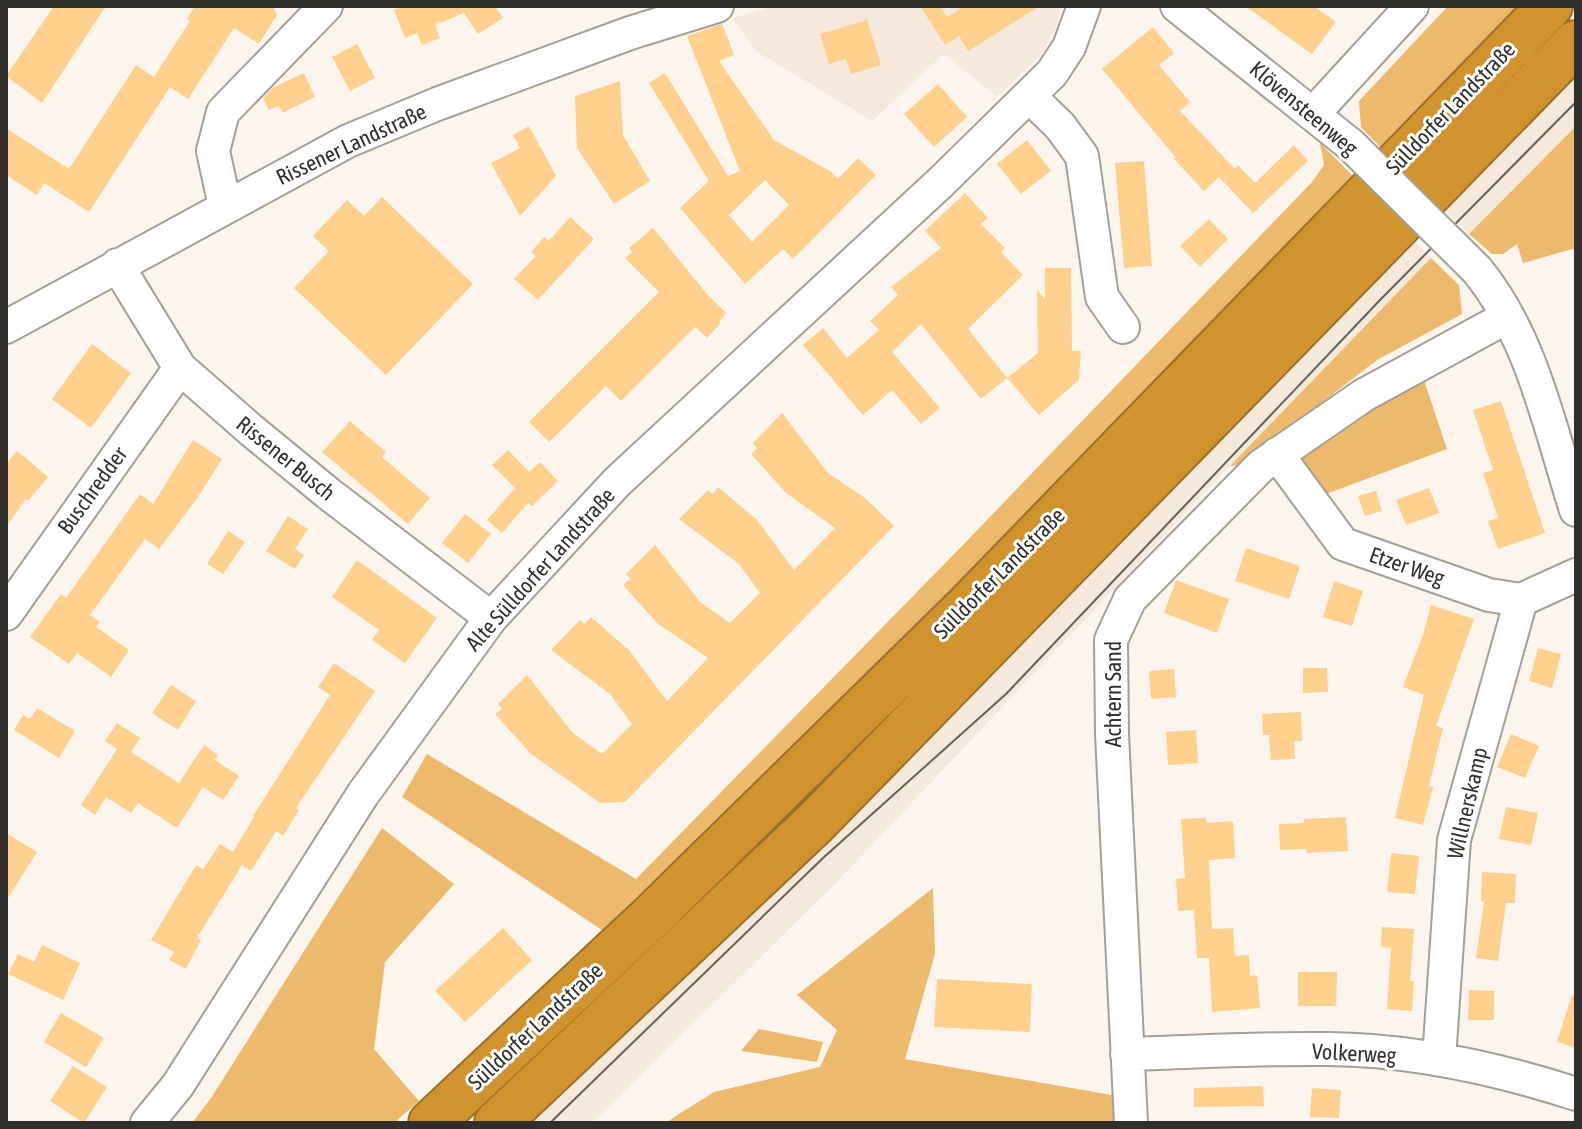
<svg xmlns="http://www.w3.org/2000/svg" width="1582" height="1129" viewBox="0 0 1582 1129" font-family="'Asap Condensed',sans-serif">
<style>
.built{fill:#f4e9db}
.green{fill:#edb96c}
.building{fill:#fed08e;fill-rule:evenodd}
.lines{fill:none;stroke-linecap:round;stroke-linejoin:round}
.minor-casing{stroke:#a49f97;stroke-width:36}
.highway-casing{stroke:#98702c;stroke-width:48}
.minor{stroke:#fff;stroke-width:32}
.highway{stroke:#d0932d;stroke-width:44}
.tram{stroke:#63605b;stroke-width:2}
.minor-bridge-casing{stroke:#a49f97;stroke-width:36;stroke-linecap:butt}
.minor-bridge{stroke:#fff;stroke-width:32}
.labels{text-anchor:middle;stroke-width:6;stroke-linejoin:round;paint-order:stroke}
.street-label{font-size:22px;fill:#312f2b;stroke:#fff}
</style>
<rect width="100%" height="100%" fill="#fbf5ed"/>
<!-- built -->
<path class="built" d="M773,6H1059L1058,23L1044,51L997,97L944,54L872,121L757,52L732,18Z
M1576,57V126L1469,234L1436,202Z
M1408,235L1431,258L1230,466L836,883L592,1123H526L994,673Z"/>
<!-- green -->
<path class="green" d="M1448,6H1523L1384,151L1361,127L1359,101Z
M1576,126V248L1523,263L1517,244L1503,254H1492L1469,234Z
M1320,143L1360,183L880,666L602,930L402,797L427,754L636,879L963,545L1312,182L1324,165Z
M1431,258L1459,285L1462,314L1377,360L1241,465L1230,466Z
M1424,380L1447,449L1326,494L1298,453L1308,444Z
M382,828L454,884L385,962L374,1049L419,1101L394,1123H192L211,1098Z
M933,888L935,954L905,1059L1129,1098L1114,1123H665L714,1092L820,1067L837,1030L797,995Z
M759,1029L823,1042L817,1062L741,1051Z"/>
<!-- building -->
<path class="building" d="M54,6H106L42,103L6,76Z
M195,6H273L277,15L259,44L234,28L188,99L170,87L89,212L44,183L37,195L6,175V128L69,169L136,65L154,77L190,21L187,19Z
M404,6H495L503,18L478,34L464,13L435,25L440,38L422,45L417,33L405,38L394,10Z
M920,6H940L947,17L965,6H1040L968,51L959,36L945,45Z
M1245,6H1314L1336,22L1312,54Z
M867,20L881,65L851,74L846,59L829,64L820,34Z
M722,24L734,55L719,61L774,140L830,171L838,179L858,158L876,175L793,259L783,249L745,284L680,208L709,181L649,83L665,73L728,176L740,171L687,36ZM765,180L789,205L752,242L729,215Z
M1153,27L1174,53L1159,65L1190,102L1180,111L1235,169L1238,165L1255,183L1294,145L1308,161L1253,213L1219,177L1204,191L1173,158H1176L1102,69Z
M357,44L375,78L350,91L332,57Z
M304,73L315,97L282,113L279,106L269,110L263,98L274,87Z
M620,81L623,135L650,181L614,204L577,148L575,96Z
M938,84L967,117L934,147L904,114Z
M529,126L556,176L520,216L491,163L520,148L513,135Z
M1027,140L1051,171L1021,194L997,164Z
M1144,161L1152,266L1124,268L1115,163Z
M965,193L988,218L981,224L1005,248L1001,252L1023,275L968,329L1007,378L981,399L921,324L892,352L940,408L921,424L892,390L863,415L803,345L823,328L847,358L879,330L870,321L898,295L891,287L941,248L925,231Z
M382,197L473,284L386,375L294,288L329,251L313,236L347,200L364,216Z
M570,217L594,239L538,300L514,279L536,256L531,252L544,237L549,241Z
M1209,219L1228,239L1200,267L1180,246Z
M653,228L707,294L726,313L719,322L721,323L707,338L695,327L621,401L606,386L549,442L529,422L659,292L625,258L632,252L629,248Z
M1045,268H1071L1072,351H1081L1079,380L1039,415L1007,378L1038,353L1037,290L1045,299Z
M92,344L131,373L91,428L52,399Z
M1501,401L1545,533L1498,549L1488,521L1498,518L1483,473L1493,470L1473,410Z
M782,413L828,473L865,498L894,526L625,802L600,803L531,754L495,714L502,709L498,704L527,675L573,733L602,754L632,724L610,694L551,650L580,620L585,624L591,617L629,650L667,701L708,658L657,623L623,585L630,579L626,574L655,545L700,602L730,623L760,593L739,564L679,519L708,490L713,494L718,487L757,520L794,570L835,528L786,493L751,454L757,448L753,443Z
M350,421L386,452L382,457L430,498L408,524L322,452Z
M193,440L222,459L198,497L159,549L145,539L90,615L100,622L96,627L129,650L111,677L77,653L69,664L30,637L61,594L66,598L140,494L153,504Z
M508,450L529,472L540,462L558,481L532,506L528,503L502,533L487,520L515,488L492,465Z
M17,451L48,477L28,501L26,499L6,527V464Z
M1429,488L1439,513L1406,525L1396,500Z
M1376,491L1382,511L1365,516L1358,496Z
M465,514L491,534L468,563L442,543Z
M288,516L308,529L295,549L304,555L295,569L266,551Z
M228,531L245,542L223,574L207,564Z
M1246,548L1300,566L1289,599L1235,581Z
M357,560L437,618L405,663L372,640L379,630L332,597Z
M1176,580L1229,599L1217,633L1164,613Z
M1334,581L1363,591L1352,626L1323,617Z
M1431,605L1474,619L1436,726L1443,728L1429,786L1433,787L1423,825L1395,818L1424,695L1403,687L1423,635Z
M1538,648L1561,654L1552,688L1529,681Z
M334,663L375,691L296,808L299,810L283,836L276,831L251,871L242,865L197,938L201,940L186,969L169,960L174,952L151,940L196,865L203,869L220,844L233,852L254,817L253,816L330,695L318,687Z
M1303,668H1327L1328,692L1303,693Z
M1174,669L1176,697L1151,699L1149,671Z
M171,685L196,701L178,730L152,713Z
M37,708L75,731L59,758L14,730L23,715L30,719Z
M1301,712L1302,741H1294L1295,759L1271,760L1269,735H1263L1262,714Z
M117,723L140,738L131,752L179,783L204,745L218,755L215,760L239,776L223,800L203,787L177,828L138,803L131,813L106,797L95,815L81,805L117,749L105,741Z
M1196,730L1198,763L1168,765L1166,732Z
M1511,734L1539,746L1525,778L1497,767Z
M1506,807L1538,813L1531,845L1499,839Z
M1346,817L1348,851L1307,853L1306,849L1280,850L1279,824L1304,823V819Z
M1206,818L1207,823L1233,821L1235,858L1209,860L1212,929L1233,928L1235,956L1249,955L1250,976L1257,975L1260,1008L1212,1012L1209,958H1197L1194,910L1178,911L1176,879L1185,878L1181,819Z
M6,833L37,852L6,901Z
M1391,853L1419,856L1415,894L1387,892Z
M1482,872L1516,874L1515,903H1506L1498,961L1476,958L1484,902L1481,901Z
M1382,927L1414,929L1410,981H1414L1412,1011L1387,1009L1391,948L1381,947Z
M503,928L532,960L465,1022L435,991Z
M42,945L80,963L63,1000L8,974L18,954L34,962Z
M1298,972H1337L1336,1006H1298Z
M937,979L1032,984L1030,1032L934,1027Z
M1469,990L1494,991V1020H1468Z
M1572,995L1576,996V1048L1557,1042Z
M61,1013L104,1038L86,1067L44,1042Z
M73,1066L107,1087L84,1123L50,1101Z
M1263,1086L1264,1106L1194,1107V1088Z
M1312,1088L1341,1090L1339,1118L1310,1117Z"/>
<g class="lines">
<!-- minor casing -->
<g class="minor-casing">
<path id="minor" d="M1177,6L1351,145
M1029,96L1060,126L1082,156L1102,297L1123,327
M1314,113L1412,6
M225,206L213,151L223,112L326,6
M117,265L180,368L251,430L329,494L491,618
M1477,270C1532,337 1550,429 1576,510
M6,327L348,141L437,104L630,33L717,6
M1277,454L1343,544L1489,595L1521,600L1576,575
M6,614L180,368
M1127,1054C1194,1052 1262,1048 1329,1049C1411,1050 1499,1069 1576,1094
M1439,1059L1454,840L1521,600
M147,1123L178,1085L363,794L491,618L617,482L940,183L1052,73L1069,47L1084,6
M1131,1123L1112,734L1111,640L1130,599L1261,466L1364,395L1507,317"/>
</g>
<!-- highway casing -->
<g class="highway-casing">
<path id="highway" d="M431,1123L654,914L965,609L1550,6
M497,1123L815,823L1576,43"/>
</g>
<!-- minor -->
<use href="#minor" class="minor"/>
<!-- highway -->
<use href="#highway" class="highway"/>
<!-- tram -->
<path class="tram" d="M550,1123L823,858L1006,694L1380,300L1576,102"/>
<!-- minor-bridge casing -->
<g class="minor-bridge-casing">
<path id="minor-bridge" d="M1351,145L1477,270"/>
</g>
<!-- minor-bridge -->
<use href="#minor-bridge" class="minor-bridge"/>
</g>
<g class="labels">
<!-- street labels -->
<g class="street-label">
<text transform="translate(1304 108) rotate(40)" y="8">Klövensteenweg</text>
<text transform="translate(1450 108) rotate(-46)" y="8">Sülldorfer Landstraße</text>
<text transform="translate(351 144) rotate(-25)" y="8">Rissener Landstraße</text>
<text transform="translate(286 458) rotate(39)" y="8">Rissener Busch</text>
<text transform="translate(92 490) rotate(-54)" y="8">Buschredder</text>
<text transform="translate(1407 566) rotate(19)" y="8">Etzer Weg</text>
<text transform="translate(540 569) rotate(-48)" y="8">Alte Sülldorfer Landstraße</text>
<text transform="translate(999 573) rotate(-45)" y="8">Sülldorfer Landstraße</text>
<text transform="translate(1113 694) rotate(-90)" y="8">Achtern Sand</text>
<text transform="translate(1467 803) rotate(-77)" y="8">Willnerskamp</text>
<text transform="translate(535 1026) rotate(-43)" y="8">Sülldorfer Landstraße</text>
<text transform="translate(1354 1053) rotate(3)" y="8">Volkerweg</text>
</g>
</g>
<!-- border -->
<rect width="1582" height="1129" fill="none" stroke="#312f2b" stroke-width="16"/>
</svg>
